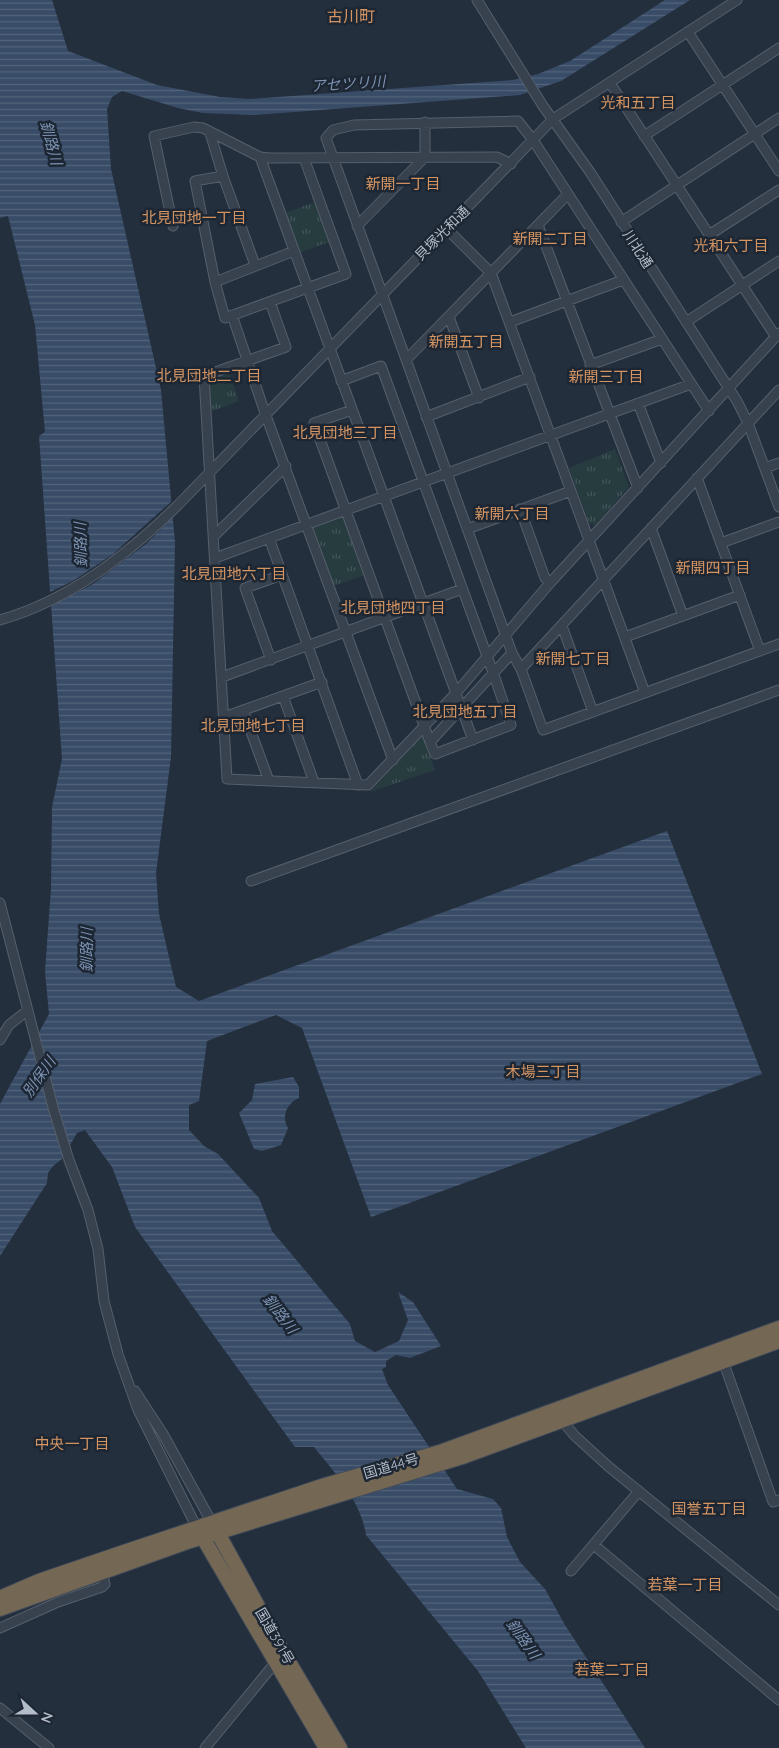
<svg xmlns="http://www.w3.org/2000/svg" width="779" height="1748" viewBox="0 0 779 1748" font-family="Quicksand,'Noto Sans JP',sans-serif">
<style>
.park{fill:url(#park-tufts)}
.water{fill:url(#water-rules)}
.pier{fill:#242f3e}
.lines{fill:none;stroke-linecap:round;stroke-linejoin:round}
.minor-casing{stroke:#565f6c;stroke-width:11}
.highway-casing{stroke:#434c59;stroke-width:16}
.minor{stroke:#38414e;stroke-width:9}
.highway{stroke:#746855;stroke-width:14}
.labels{text-anchor:middle;stroke-width:5;stroke-linejoin:round;paint-order:stroke}
.street-label{font-size:14px;fill:#b4bcc9;stroke:#1d2633}
.water-label{font-size:15px;font-style:italic;fill:#7c92b1;stroke:#1d2633}
.neighbourhood-label{font-size:15px;fill:#d59563;stroke:#1d2633}
.quarter-label{font-size:16px;fill:#d59563;stroke:#1d2633}
</style>
<defs>
<pattern id="park-tufts" width="24" height="20" patternUnits="userSpaceOnUse" patternTransform="scale(1.25)"><rect width="24" height="20" fill="#263c3f"/><path d="M3 7l-1-3M5 7V3M7 7l1-3M15 17l-1-3M17 17v-4M19 17l1-3" fill="none" stroke="#435659"/></pattern>
<pattern id="water-rules" width="6" height="5" patternUnits="userSpaceOnUse" patternTransform="scale(1.25)"><rect width="6" height="5" fill="#394c67"/><path d="M0 2.5h6" fill="none" stroke="#53647b"/></pattern>
</defs>
<rect width="100%" height="100%" fill="#242f3e"/>
<!-- park -->
<path class="park" d="M315,202L329,242L299,253L285,213Z
M229,373L239,401L210,412L208,380Z
M615,449L629,487L595,525L589,523L569,468Z
M343,515L365,575L334,586L313,527Z
M422,736L435,770L370,792Z"/>
<!-- water -->
<path class="water" d="M0,0H52L68,51L157,85L220,97L250,99L513,80L538,74L570,61L665,0H690L561,81L520,95L253,115L203,113L178,108L122,91L112,97L107,109L111,169L161,390L175,542L171,757L156,873L159,914L176,987L199,1001L667,831L762,1074L371,1217L302,1028L276,1015L207,1041L199,1101L189,1105V1130L204,1146L218,1154L259,1198L272,1231L350,1324L355,1341L375,1352L399,1341L408,1320L398,1292L413,1302L441,1346L410,1358L396,1355L386,1361V1367L382,1369L388,1385L457,1489L493,1499L501,1508L507,1537L520,1562L545,1589L565,1625L645,1748H526L478,1671L366,1535C361,1501 335,1473 314,1447H295L135,1227L112,1167L85,1130L77,1133L62,1159L53,1166L48,1173L47,1183L0,1256V1104L49,1014L45,971L51,889L52,807L62,759L39,436L45,432L35,325L8,216L0,218Z
M293,1077L299,1087V1098C287,1103 281,1116 288,1128L281,1145L262,1151L254,1149L239,1113L252,1100L255,1084Z"/>
<!-- pier -->
<path class="pier" d="M173,500L175,515L146,544L93,584L49,607L48,593L73,581L113,554Z"/>
<g class="lines">
<!-- minor casing -->
<g class="minor-casing">
<path id="minor" d="M477,0L543,106L590,172L737,401L748,423L779,507
M688,32L779,171
M610,83L776,337
M210,133L223,176L255,265
M644,136L779,48
M260,157L473,740
M223,176L195,181L215,282L225,318L346,274L304,158
M621,222L779,118
M538,225L638,488
M173,226L154,136L194,127L203,128L260,157L270,158L497,157L511,164
M357,226L425,157V122
M447,229L491,273L645,693
M709,235L779,190
M215,282L294,251
M270,302L286,347L204,376L227,779L368,785L456,693L550,583L779,333
M232,315L265,413L393,760
M449,317L479,398
M510,322L623,280
M686,322L779,261
M406,360L567,195
M590,365L662,339
M341,381L381,366L494,675L511,725L435,754L430,742L512,653
M638,403L661,463
M352,410L314,423L430,742
M709,411L533,140L518,121L354,125L333,130L326,138L512,653L521,669L543,730L779,644
M426,417L530,377
M765,468L779,463
M697,478L760,651
M520,509L545,578L550,583
M651,528L683,616
M467,529L571,491
M214,536L286,466
M269,538L358,785
M721,543L779,522
M215,558L691,384
M0,620C70,600 127,555 178,505L553,119L737,0
M562,626L593,712
M625,637L740,595
M271,660L245,588L282,575
M521,669L779,390
M222,677L462,589
M283,696L314,782
M243,710L269,781
M224,717L322,682
M251,881L779,690
M0,903L54,1111L69,1160L88,1210L98,1249L104,1301L118,1354L138,1410L197,1528
M0,1040L9,1025L28,1010
M722,1358L773,1502L779,1500
M135,1391L163,1434L212,1523
M559,1417L575,1436L609,1467L779,1605
M594,1545L779,1700
M571,1571L639,1491
M0,1628L58,1602L102,1587L105,1584L100,1568
M0,1708L49,1748
M205,1748L275,1663"/>
</g>
<!-- highway casing -->
<g class="highway-casing">
<path id="highway" d="M214,1526L283,1652L340,1748
M199,1531L326,1748
M0,1598L39,1581L133,1549L322,1486L440,1452L779,1328
M0,1609L190,1541L465,1456L779,1341"/>
</g>
<!-- minor -->
<use href="#minor" class="minor"/>
<!-- highway -->
<use href="#highway" class="highway"/>
</g>
<g class="labels">
<!-- street labels -->
<g class="street-label">
<text transform="translate(442 233) rotate(-45)" y="5">貝塚光和通</text>
<text transform="translate(638 249) rotate(57)" y="5">川北通</text>
<text transform="translate(391 1466) rotate(-16)" y="5">国道44号</text>
<text transform="translate(275 1636) rotate(60)" y="5">国道391号</text>
</g>
<!-- water labels -->
<g class="water-label">
<text transform="translate(348 84) rotate(-4)" y="5">アセツリ川</text>
<text transform="translate(51 143) rotate(75)" y="5">釧路川</text>
<text transform="translate(81 545) rotate(-92)" y="5">釧路川</text>
<text transform="translate(87 950) rotate(-90)" y="5">釧路川</text>
<text transform="translate(39 1077) rotate(-55)" y="5">別保川</text>
<text transform="translate(280 1314) rotate(52)" y="5">釧路川</text>
<text transform="translate(523 1639) rotate(54)" y="5">釧路川</text>
</g>
<!-- neighbourhood labels -->
<g class="neighbourhood-label">
<text x="638" y="108">光和五丁目</text>
<text x="403" y="189">新開一丁目</text>
<text x="194" y="223">北見団地一丁目</text>
<text x="550" y="244">新開二丁目</text>
<text x="731" y="251">光和六丁目</text>
<text x="466" y="347">新開五丁目</text>
<text x="209" y="381">北見団地二丁目</text>
<text x="606" y="382">新開三丁目</text>
<text x="345" y="438">北見団地三丁目</text>
<text x="512" y="519">新開六丁目</text>
<text x="713" y="573">新開四丁目</text>
<text x="234" y="579">北見団地六丁目</text>
<text x="393" y="613">北見団地四丁目</text>
<text x="573" y="664">新開七丁目</text>
<text x="465" y="717">北見団地五丁目</text>
<text x="253" y="731">北見団地七丁目</text>
<text x="543" y="1077">木場三丁目</text>
<text x="72" y="1449">中央一丁目</text>
<text x="709" y="1514">国誉五丁目</text>
<text x="685" y="1590">若葉一丁目</text>
<text x="612" y="1675">若葉二丁目</text>
</g>
<!-- quarter labels -->
<g class="quarter-label">
<text x="351" y="22">古川町</text>
</g>
</g>
<!-- north arrow -->
<g transform="translate(35 1713) rotate(111)" stroke="#1d2633" stroke-width="4" paint-order="stroke">
<path d="M0-4L9 19L0 12L-9 19Z" fill="#b4bcc9"/>
<text y="-8" font-size="14" font-weight="bold" text-anchor="middle" fill="#b4bcc9">N</text>
</g>
</svg>
